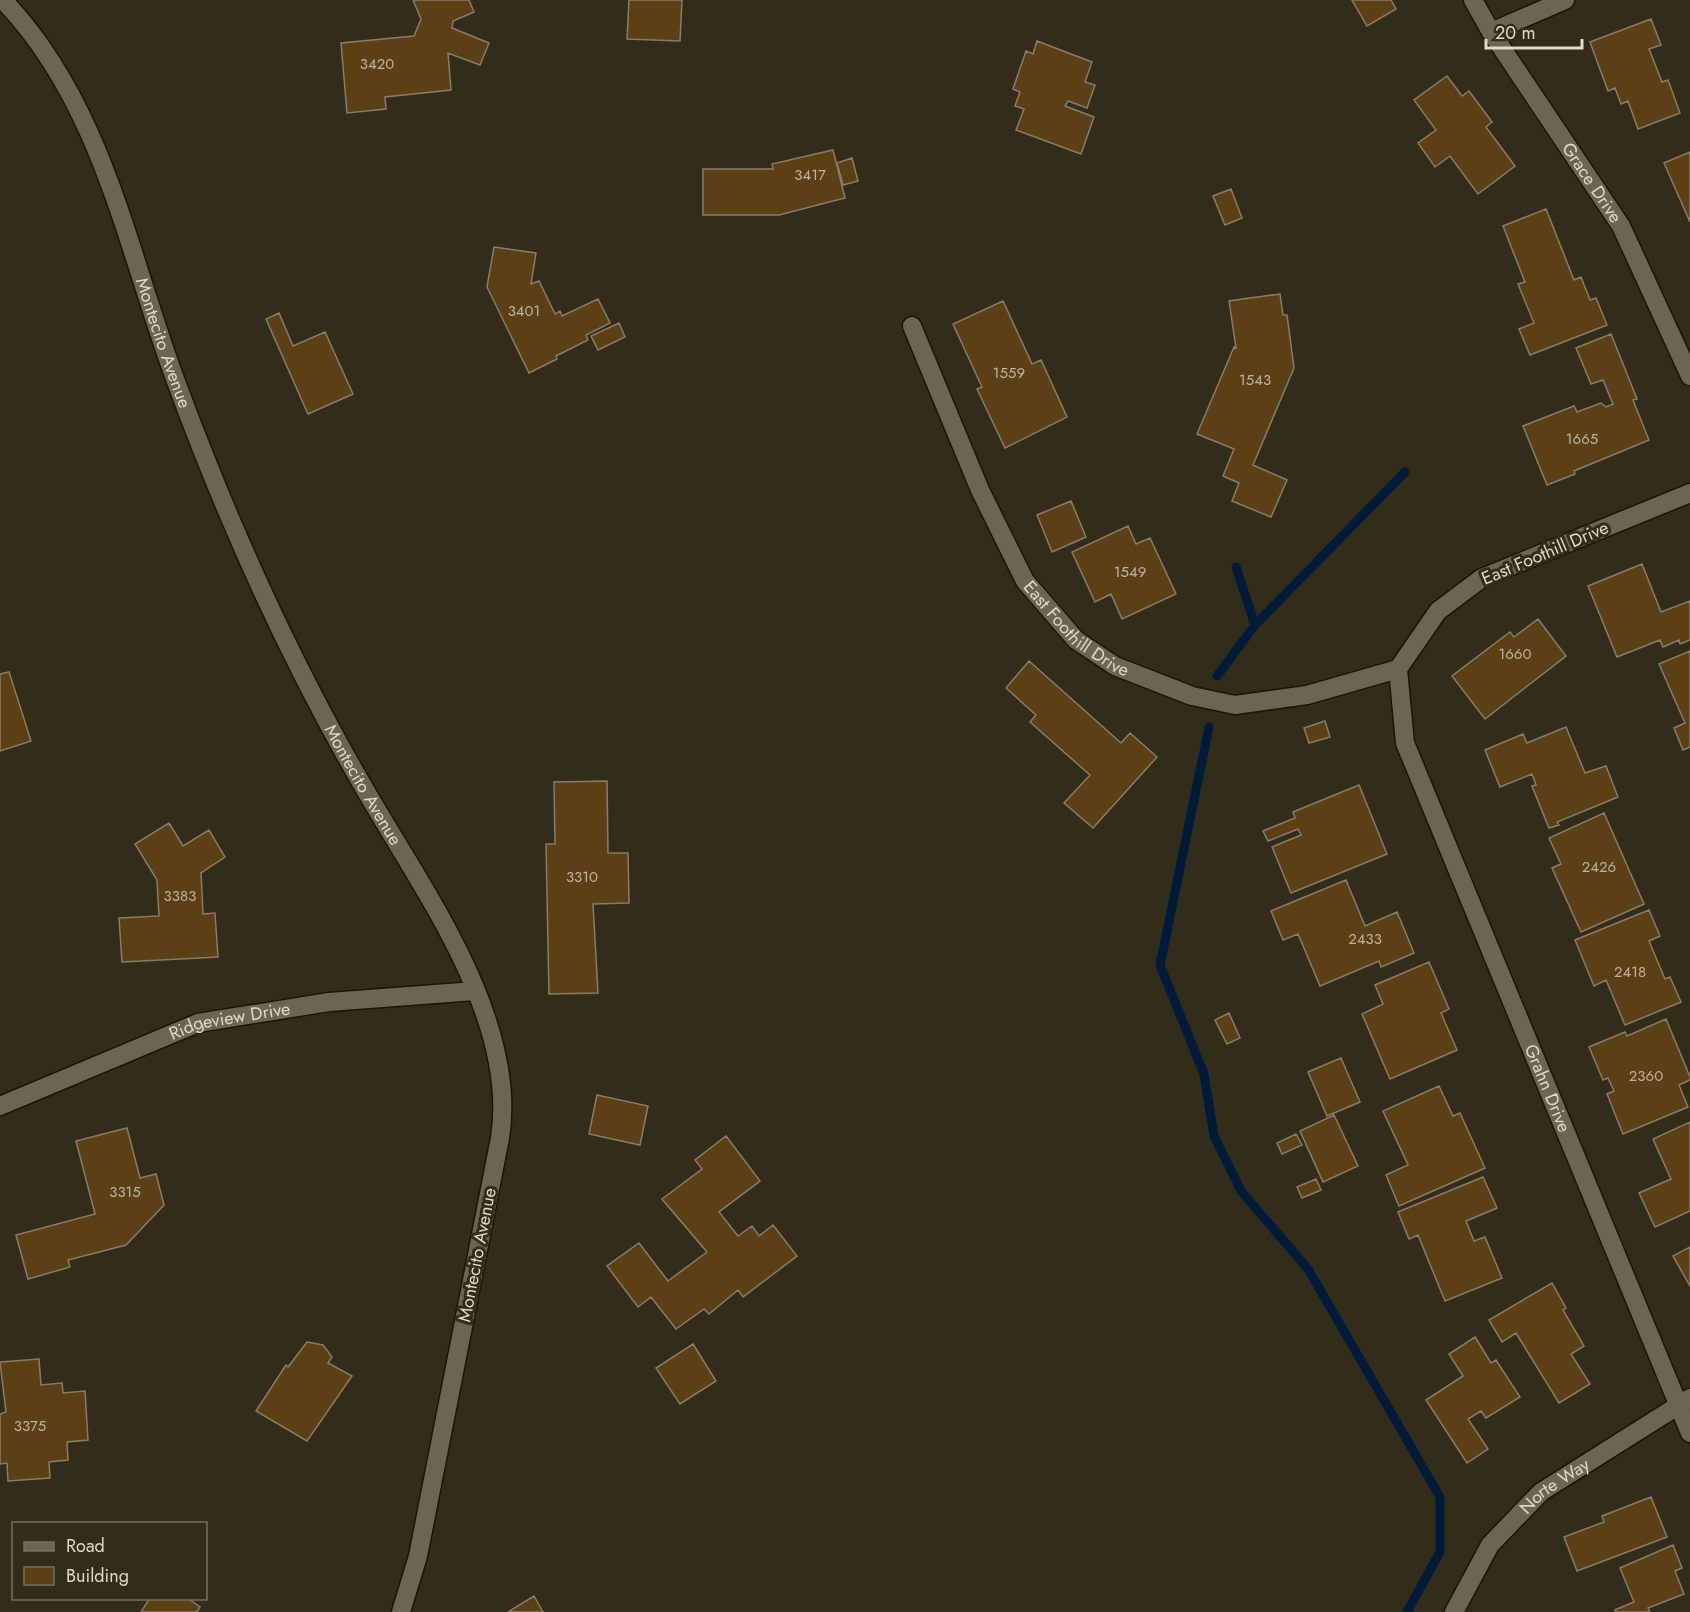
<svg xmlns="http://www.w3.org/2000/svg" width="1690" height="1612" viewBox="0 0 1690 1612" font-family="Jost,sans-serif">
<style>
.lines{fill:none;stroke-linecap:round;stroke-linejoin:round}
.stream{stroke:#001b39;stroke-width:9}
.building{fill:#5b3f15;stroke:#8b7c6a;stroke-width:1.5}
.minor-casing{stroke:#1a1504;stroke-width:21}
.minor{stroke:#6b6651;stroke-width:18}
.labels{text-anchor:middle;stroke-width:6;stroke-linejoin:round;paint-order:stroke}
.number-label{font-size:15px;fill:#bcb3a0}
.street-label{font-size:18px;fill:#dddace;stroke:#322d1a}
</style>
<rect width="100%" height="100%" fill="#322d1a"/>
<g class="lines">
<!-- stream -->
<path class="stream" d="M1255,625L1405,472
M1217,676L1255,625L1236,567
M1209,727L1160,965L1204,1074L1214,1136L1241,1191L1308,1269L1440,1497V1552L1407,1612"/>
</g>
<!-- building -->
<path class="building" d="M413,0H469L474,12L453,21L452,28L489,43L480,65L448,53L451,90L385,97L386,109L347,113L341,43L414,36L421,19Z
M629,0H682L680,41L627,39Z
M1352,0H1391L1396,9L1367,26Z
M1651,19L1661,45L1649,49L1662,82L1668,80L1680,113L1638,129L1628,101L1621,104L1615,88L1608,91L1590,42Z
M1037,41L1092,62L1085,82L1095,85L1087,108L1068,101L1065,106L1094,117L1081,154L1016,130L1024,109L1015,106L1020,92L1013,89L1026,51L1033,54Z
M1447,76L1462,96L1469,91L1492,122L1486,127L1515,166L1478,194L1450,156L1435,167L1418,143L1436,130L1414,100Z
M833,150L845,198L779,215H703V169H773L772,164Z
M1690,152V222L1664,163Z
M852,158L858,181L843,185L837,163Z
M1231,189L1242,218L1225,225L1213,196Z
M1546,209L1574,280L1581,277L1590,300L1596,298L1607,325L1530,355L1519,329L1534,323L1518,284L1525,282L1503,226Z
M494,247L536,253L531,284L539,281L555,314L560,311L562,316L598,299L610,323L586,335L588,340L556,356L557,359L529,373L487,287Z
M1280,294L1283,315H1287L1294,368L1253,465L1287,480L1271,517L1232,501L1239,483L1223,476L1234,449L1197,434L1234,347L1236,348L1229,301Z
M1003,301L1032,364L1041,360L1067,417L1005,448L977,389L982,387L953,324Z
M279,313L293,346L325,332L353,394L308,414L266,319Z
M619,323L625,337L598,350L591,336Z
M1611,334L1637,399L1633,400L1649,440L1574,471L1575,474L1547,485L1523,426L1574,406L1577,412L1601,403L1606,407L1613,404L1603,380L1591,384L1576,348Z
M1071,501L1086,537L1052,552L1037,515Z
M1128,526L1136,544L1150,538L1176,594L1122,619L1111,594L1095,602L1072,552Z
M1642,564L1661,612L1690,601V640L1680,644L1679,640L1663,647L1660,640L1617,657L1588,586Z
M1538,619L1566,656L1485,719L1452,676L1510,632L1514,637Z
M1690,651V747L1683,750L1674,728L1685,723L1659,664Z
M1029,661L1121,743L1130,733L1157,757L1093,828L1064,803L1090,775L1030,722L1036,715L1006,688Z
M9,672L31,741L0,751V674Z
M1325,721L1330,737L1309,743L1304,728Z
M1566,727L1585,773L1606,766L1618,797L1557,822L1559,825L1549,828L1532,786L1536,785L1532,774L1500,787L1485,750L1523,734L1527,743Z
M607,781L608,853H628L629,903L593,904L598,993L549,994L546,844H555L554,782Z
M1359,785L1387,854L1291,893L1272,847L1301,835L1298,829L1268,841L1263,831L1295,818L1293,812Z
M1604,813L1644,904L1581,932L1552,868L1561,864L1549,838Z
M169,823L183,846L209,830L225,857L201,873L203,914L215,913L218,957L122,962L119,918L159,916L157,880L135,844Z
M1346,880L1365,926L1397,912L1414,953L1381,967L1379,961L1320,986L1298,934L1283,940L1271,911Z
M1649,910L1660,936L1649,941L1665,979L1670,977L1681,1002L1625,1025L1606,980L1594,986L1575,940Z
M1429,962L1449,1009L1441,1013L1457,1050L1390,1079L1362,1014L1383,1004L1375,985Z
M1229,1013L1240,1038L1227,1044L1215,1020Z
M1666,1019L1690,1077V1080L1679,1085L1688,1107L1623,1134L1607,1094L1614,1091L1608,1078L1603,1080L1589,1047L1625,1032L1627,1036Z
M1341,1058L1360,1102L1327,1116L1308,1072Z
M1439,1086L1453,1116L1460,1113L1485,1168L1399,1206L1386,1175L1408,1165L1383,1111Z
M597,1095L648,1106L640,1145L589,1134Z
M1334,1115L1358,1166L1323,1182L1300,1131Z
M1690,1122V1211L1655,1227L1639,1193L1671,1179L1653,1139Z
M127,1128L140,1178L156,1174L164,1205L126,1245L68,1260L70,1267L28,1279L16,1235L95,1214L76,1141Z
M1296,1134L1302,1145L1282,1154L1277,1143Z
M726,1136L760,1181L719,1212L738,1236L752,1226L759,1236L773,1225L797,1256L743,1297L738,1290L709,1314L704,1309L676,1329L651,1297L638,1307L607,1266L639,1243L668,1281L707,1252L662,1199L702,1169L695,1160Z
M1483,1177L1497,1208L1466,1221L1474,1241L1485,1237L1502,1278L1445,1301L1418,1235L1409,1239L1398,1212Z
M1316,1179L1321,1190L1302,1198L1297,1187Z
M1690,1247V1286L1673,1256Z
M1552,1283L1566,1308L1563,1310L1584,1346L1571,1354L1590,1384L1559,1403L1516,1333L1502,1342L1489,1320Z
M1475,1337L1491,1363L1496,1360L1520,1397L1486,1418L1481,1411L1468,1419L1488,1449L1467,1463L1426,1400L1463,1376L1449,1354Z
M307,1342L323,1345L332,1357L328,1363L352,1376L307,1441L256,1411L286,1365L288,1367Z
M693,1344L716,1381L680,1404L656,1368Z
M39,1359L41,1385L62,1383L63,1393L85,1391L88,1440L67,1442L68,1460L49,1462L50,1478L8,1481L7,1463L0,1464V1414L6,1412L0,1362Z
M1651,1497L1667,1537L1577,1571L1564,1537L1604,1522L1602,1516Z
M1673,1545L1682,1568L1675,1571L1684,1594L1648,1608L1650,1612H1616L1615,1610L1634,1602L1620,1568Z
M534,1596L543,1612H508Z
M150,1598H187L200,1607L197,1612H141Z"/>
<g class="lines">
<!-- minor casing -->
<g class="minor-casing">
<g id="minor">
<path id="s1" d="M3,0C104,105 128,255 178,387C234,538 302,687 386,825C439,913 517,1031 500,1138L418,1556L401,1612"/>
<path id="s2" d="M1473,0L1491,32L1621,226L1690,376"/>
<path d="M1491,32L1565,0"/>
<path id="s3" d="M912,326L980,490L1025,581L1076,640L1115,666L1192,696L1235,705L1307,695L1398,669"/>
<path id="s4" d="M1690,493L1482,578L1438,611L1398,669L1405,743L1690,1433"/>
<path id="s5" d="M0,1106L198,1023L329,1002L475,991"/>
<path id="s6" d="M1454,1612L1490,1545L1541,1492L1690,1398"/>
</g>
</g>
<!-- minor -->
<use href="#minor" class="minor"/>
</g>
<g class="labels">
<!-- number labels -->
<g class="number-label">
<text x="377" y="69">3420</text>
<text x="810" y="180">3417</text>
<text x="524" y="316">3401</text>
<text x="1009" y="378">1559</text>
<text x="1255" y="385">1543</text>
<text x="1582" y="444">1665</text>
<text x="1130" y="577">1549</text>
<text x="1515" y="659">1660</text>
<text x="1599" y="872">2426</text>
<text x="582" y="882">3310</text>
<text x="180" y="901">3383</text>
<text x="1365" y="944">2433</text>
<text x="1630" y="977">2418</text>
<text x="1646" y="1081">2360</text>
<text x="125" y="1197">3315</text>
<text x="30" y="1431">3375</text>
</g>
<!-- street labels -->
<g class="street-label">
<text dy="6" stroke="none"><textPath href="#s2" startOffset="218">Grace Drive</textPath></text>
<text dy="6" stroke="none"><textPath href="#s1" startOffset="382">Montecito Avenue</textPath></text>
<text transform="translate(1545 553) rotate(-23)" y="6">East Foothill Drive</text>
<text dy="6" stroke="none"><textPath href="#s3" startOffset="350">East Foothill Drive</textPath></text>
<text dy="6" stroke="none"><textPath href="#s1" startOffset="868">Montecito Avenue</textPath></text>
<text dy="6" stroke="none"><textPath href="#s5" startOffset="246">Ridgeview Drive</textPath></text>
<text dy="6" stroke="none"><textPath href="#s4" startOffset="798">Grahn Drive</textPath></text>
<text transform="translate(477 1255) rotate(-79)" y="6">Montecito Avenue</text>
<text dy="6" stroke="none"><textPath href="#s6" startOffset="164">Norte Way</textPath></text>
</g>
</g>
<!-- legend -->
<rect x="12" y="1522" width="195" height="78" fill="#322d1a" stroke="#767262" stroke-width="1.5"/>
<rect x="24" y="1542" width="30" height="9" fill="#6b6651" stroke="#767262" stroke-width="1.5"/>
<text x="66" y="1552" font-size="18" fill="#dddace">Road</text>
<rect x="24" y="1567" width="30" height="18" fill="#5b3f15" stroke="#767262" stroke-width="1.5"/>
<text x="66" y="1582" font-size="18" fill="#dddace">Building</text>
<!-- scale -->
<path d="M1486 39v9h96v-9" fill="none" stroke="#dddace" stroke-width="3"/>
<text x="1495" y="39" font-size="18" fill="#dddace" stroke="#322d1a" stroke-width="4.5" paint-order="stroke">20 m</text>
</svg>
